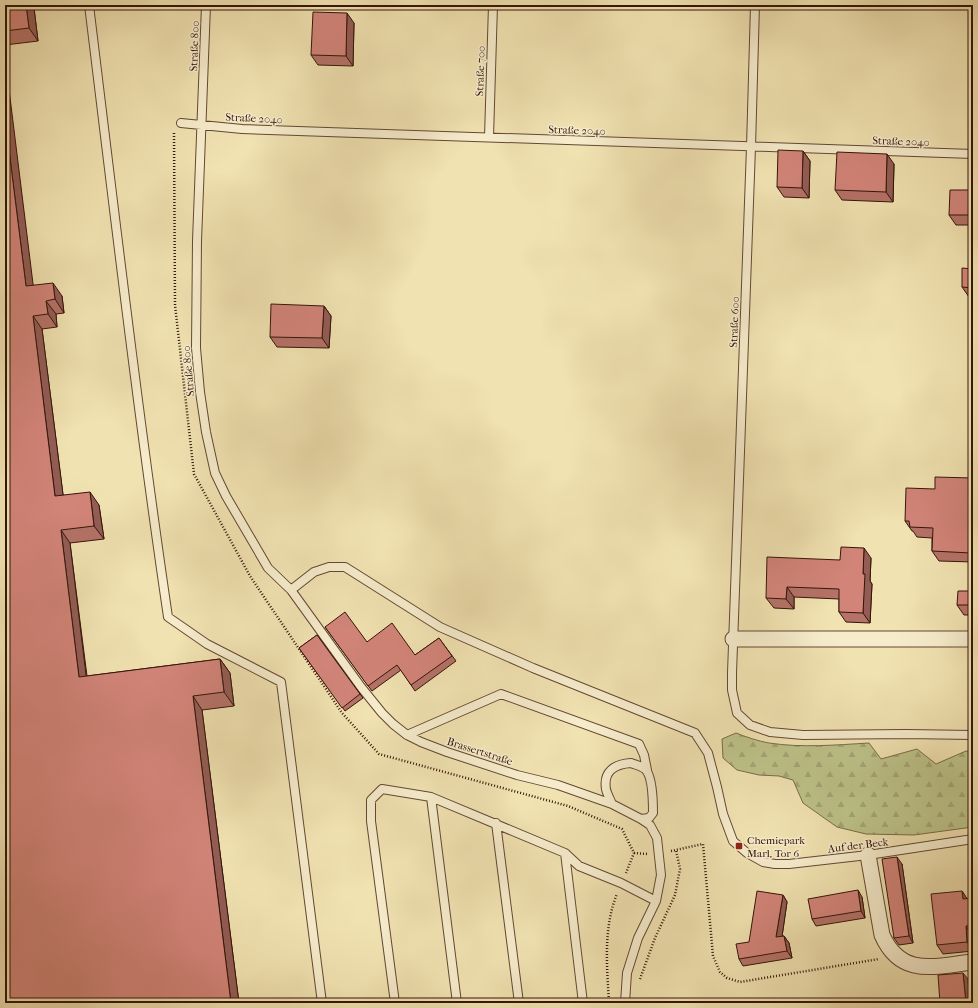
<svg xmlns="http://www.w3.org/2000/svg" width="978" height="1008" viewBox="0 0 978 1008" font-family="'IM FELL French Canon',serif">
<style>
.forest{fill:url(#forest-firs);stroke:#786c49}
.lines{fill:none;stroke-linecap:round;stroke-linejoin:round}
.lane-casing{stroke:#634833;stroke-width:10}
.street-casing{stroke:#634833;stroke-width:17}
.path{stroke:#341509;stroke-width:2.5;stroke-dasharray:1 2;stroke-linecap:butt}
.lane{stroke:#f6eccc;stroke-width:8}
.street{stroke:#f6eccc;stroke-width:15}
.wall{fill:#b57268;stroke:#341509}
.shaded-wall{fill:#935c55;stroke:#341509}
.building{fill:#d28479;stroke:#341509}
.poi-dot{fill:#8f2418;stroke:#f6eccc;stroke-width:1.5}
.labels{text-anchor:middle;stroke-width:3;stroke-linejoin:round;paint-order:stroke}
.street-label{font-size:11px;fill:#341509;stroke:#f6eccc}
.poi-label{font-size:11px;fill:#341509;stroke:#f6eccc;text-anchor:start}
</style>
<defs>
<pattern id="forest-firs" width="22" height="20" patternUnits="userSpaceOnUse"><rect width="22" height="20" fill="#bdc289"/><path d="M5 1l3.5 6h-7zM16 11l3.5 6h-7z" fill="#a3a675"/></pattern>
</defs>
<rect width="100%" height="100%" fill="#f1e2b1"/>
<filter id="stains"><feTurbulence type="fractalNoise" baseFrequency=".005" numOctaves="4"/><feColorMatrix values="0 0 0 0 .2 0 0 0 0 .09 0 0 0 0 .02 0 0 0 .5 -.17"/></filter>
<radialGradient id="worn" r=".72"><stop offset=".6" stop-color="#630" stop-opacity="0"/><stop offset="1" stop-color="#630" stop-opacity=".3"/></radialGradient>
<!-- forest -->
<path class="forest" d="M736,733C746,737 758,741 769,743C802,748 835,745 869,743L881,759L917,749L936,764L966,751L973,752V827L914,835L866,834L837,827L803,803L793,780L779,776L759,775L737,770L723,758L722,739Z"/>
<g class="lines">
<!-- lane casing -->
<g class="lane-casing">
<path id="lane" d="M89,5C114,209 138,414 168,617L207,644L281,682L322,1003
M206,5L197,241L196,348L200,392L206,432L215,473L226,496L268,568L291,590L361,687L382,713L393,724L407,735L421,742L447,752L517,775L558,785L612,804
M755,5L751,147L732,673V690L737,713L750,725L770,732L803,735L906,734L973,735
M181,123L242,129L973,154
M489,137L493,5
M291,590L314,572L329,567H345L440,627L533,668L695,733L708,753L717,787L723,814L733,841L747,853L763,862L775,864H789L868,855L973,839
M407,735L501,694L639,744L644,755L647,770
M631,763C636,765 641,766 645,769C653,776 653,803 653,813L649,818L641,819L612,804C610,799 607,794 606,789C603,771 615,764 631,763Z
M431,797L457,1003
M496,823L519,1003
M395,1003L371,821V800L382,789L431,797L565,853
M583,1003L565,853L579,866L621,883L656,901
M625,1003L627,973L638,938L656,901L661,875L657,838L650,825L641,819"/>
</g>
<!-- street casing -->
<g class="street-casing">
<path id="street" d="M733,639H973
M868,855L882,935C901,978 935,966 973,962"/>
</g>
<!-- path -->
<path class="path" d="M174,133L175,305L194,474L250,576L342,713L379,754L568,806L622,829L634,853L626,873
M671,851L703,844L713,956L720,972L727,978L740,982L879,959
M634,853L648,854
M640,979L655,938L675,895L680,869L676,850
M609,1003C607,967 603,928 617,894"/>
<!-- lane -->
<use href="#lane" class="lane"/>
<!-- street -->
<use href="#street" class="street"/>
</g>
<!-- wall -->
<path class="wall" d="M5,5H32L34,8L38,41L5,45Z
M354,23L353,66L318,65L311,55Z
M803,151L810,161L809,198L784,197L777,187Z
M894,164L893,202L842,200L835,190Z
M973,190V225H956L949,215Z
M973,269V298L969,297L962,287Z
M33,285L62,296L64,313L56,314L57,327L42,329L63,495L99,505L104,539L70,543L87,676L220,659L230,673L234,706L202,710L239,1003H5Z
M324,306L331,316L329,348L277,347L270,337Z
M973,478V562L939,561L932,551V538L917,537L913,531H912L905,521L935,489Z
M871,558L870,581L872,584L870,623L846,622L839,612V599L794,597V609L774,608L766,598L840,560Z
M973,591V615H964L957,605Z
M325,627L367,642L415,655L439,638L456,661L415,691L401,670L372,691Z
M317,635L363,698L345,711L299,648Z
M902,864L913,943L899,945L894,938Z
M962,891L967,899L973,898V935H972L973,951L943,954L937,945Z
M783,895L787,902L782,936H784L789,943L792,958L743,966L739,959L749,942Z
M862,897L865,918L816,926L812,919Z"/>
<!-- shaded-wall -->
<path class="shaded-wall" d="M26,5H32L34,8L38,41L29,28Z
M347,13L354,23L353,66L346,56Z
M5,57L35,300L26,286L5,118Z
M803,151L810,161L809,198L802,188Z
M887,154L894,164L893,202L886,192Z
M53,283L62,296L64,313L55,299Z
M46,301L56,314L57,327L48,314Z
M324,306L331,316L329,348L322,338Z
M33,316L42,329L65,510L55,496Z
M90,492L99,505L104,539L94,526Z
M973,522V555L971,553Z
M61,530L70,543L88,691L79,677Z
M864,548L871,558L870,581L872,584L870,623L863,613V574Z
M787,587L794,597V609L786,599Z
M220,659L230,673L234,706L224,692Z
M193,696L202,710L239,1003H231Z
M897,857L902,864L913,943L909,936Z
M858,890L862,897L865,918L861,911Z
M962,891L968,900L963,899Z
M783,895L787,902L781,944L776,937Z
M966,926L972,935L973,950L967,942Z
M784,936L789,943L792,958L787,951Z
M963,973L968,979L970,1003H966Z"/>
<!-- building -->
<path class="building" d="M5,5H26L29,28L5,31Z
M313,12L347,13L346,56L311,55Z
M5,118L26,286L53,283L55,299L46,301L48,314L33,316L55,496L90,492L94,526L61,530L79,677L220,659L224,692L193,696L231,1003H5Z
M778,150L803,151L802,188L777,187Z
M837,152L887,154L886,192L835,190Z
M950,190H973V215H949Z
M962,268L973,269V288L962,287Z
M271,304L324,306L322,338L270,337Z
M935,477L973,478V522L971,553L932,551L933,528L910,527L909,521H905L906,488L935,489Z
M841,547L864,548L863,574H865L863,613L839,612V589L787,587L786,599L766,598L767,557L840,560Z
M958,591H973V605H957Z
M345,612L367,642L392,623L415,655L439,638L452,656L411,685L397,665L368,686L325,627Z
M317,635L360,694L342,708L299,648Z
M897,857L909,936L894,938L882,859Z
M858,890L861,911L812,919L808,899Z
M757,891L783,895L776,937L784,936L787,951L739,959L736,944L749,942Z
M962,891L963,899L973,898V925L966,926L967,942L937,945L931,894Z
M963,973L966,1003H940L938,975Z"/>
<!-- markers -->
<rect class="poi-dot" x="735" y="842" width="8" height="8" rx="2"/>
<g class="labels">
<!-- street labels -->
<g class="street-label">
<text transform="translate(194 46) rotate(-88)" y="4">Straße 800</text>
<text transform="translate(480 71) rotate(-88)" y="4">Straße 700</text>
<text transform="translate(254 118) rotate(3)" y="4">Straße 2040</text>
<text transform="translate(577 130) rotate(2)" y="4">Straße 2040</text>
<text transform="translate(901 141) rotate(2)" y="4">Straße 2040</text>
<text transform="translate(734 322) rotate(-88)" y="4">Straße 600</text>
<text transform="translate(188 371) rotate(-95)" y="4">Straße 800</text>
<text transform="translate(480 751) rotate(18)" y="4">Brassertstraße</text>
<text transform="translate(858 845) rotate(-7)" y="4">Auf der Beck</text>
</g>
<!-- poi labels -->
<g class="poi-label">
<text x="747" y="844">Chemiepark<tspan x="747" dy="13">Marl, Tor 6</tspan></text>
</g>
</g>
<!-- margin -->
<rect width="978" height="1008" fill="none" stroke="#f1e2b1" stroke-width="20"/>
<rect x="6" y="6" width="966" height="996" fill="none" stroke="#341509" stroke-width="2"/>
<rect x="10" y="10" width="958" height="988" fill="none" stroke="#341509"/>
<rect width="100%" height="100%" filter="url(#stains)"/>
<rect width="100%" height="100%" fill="url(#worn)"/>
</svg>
